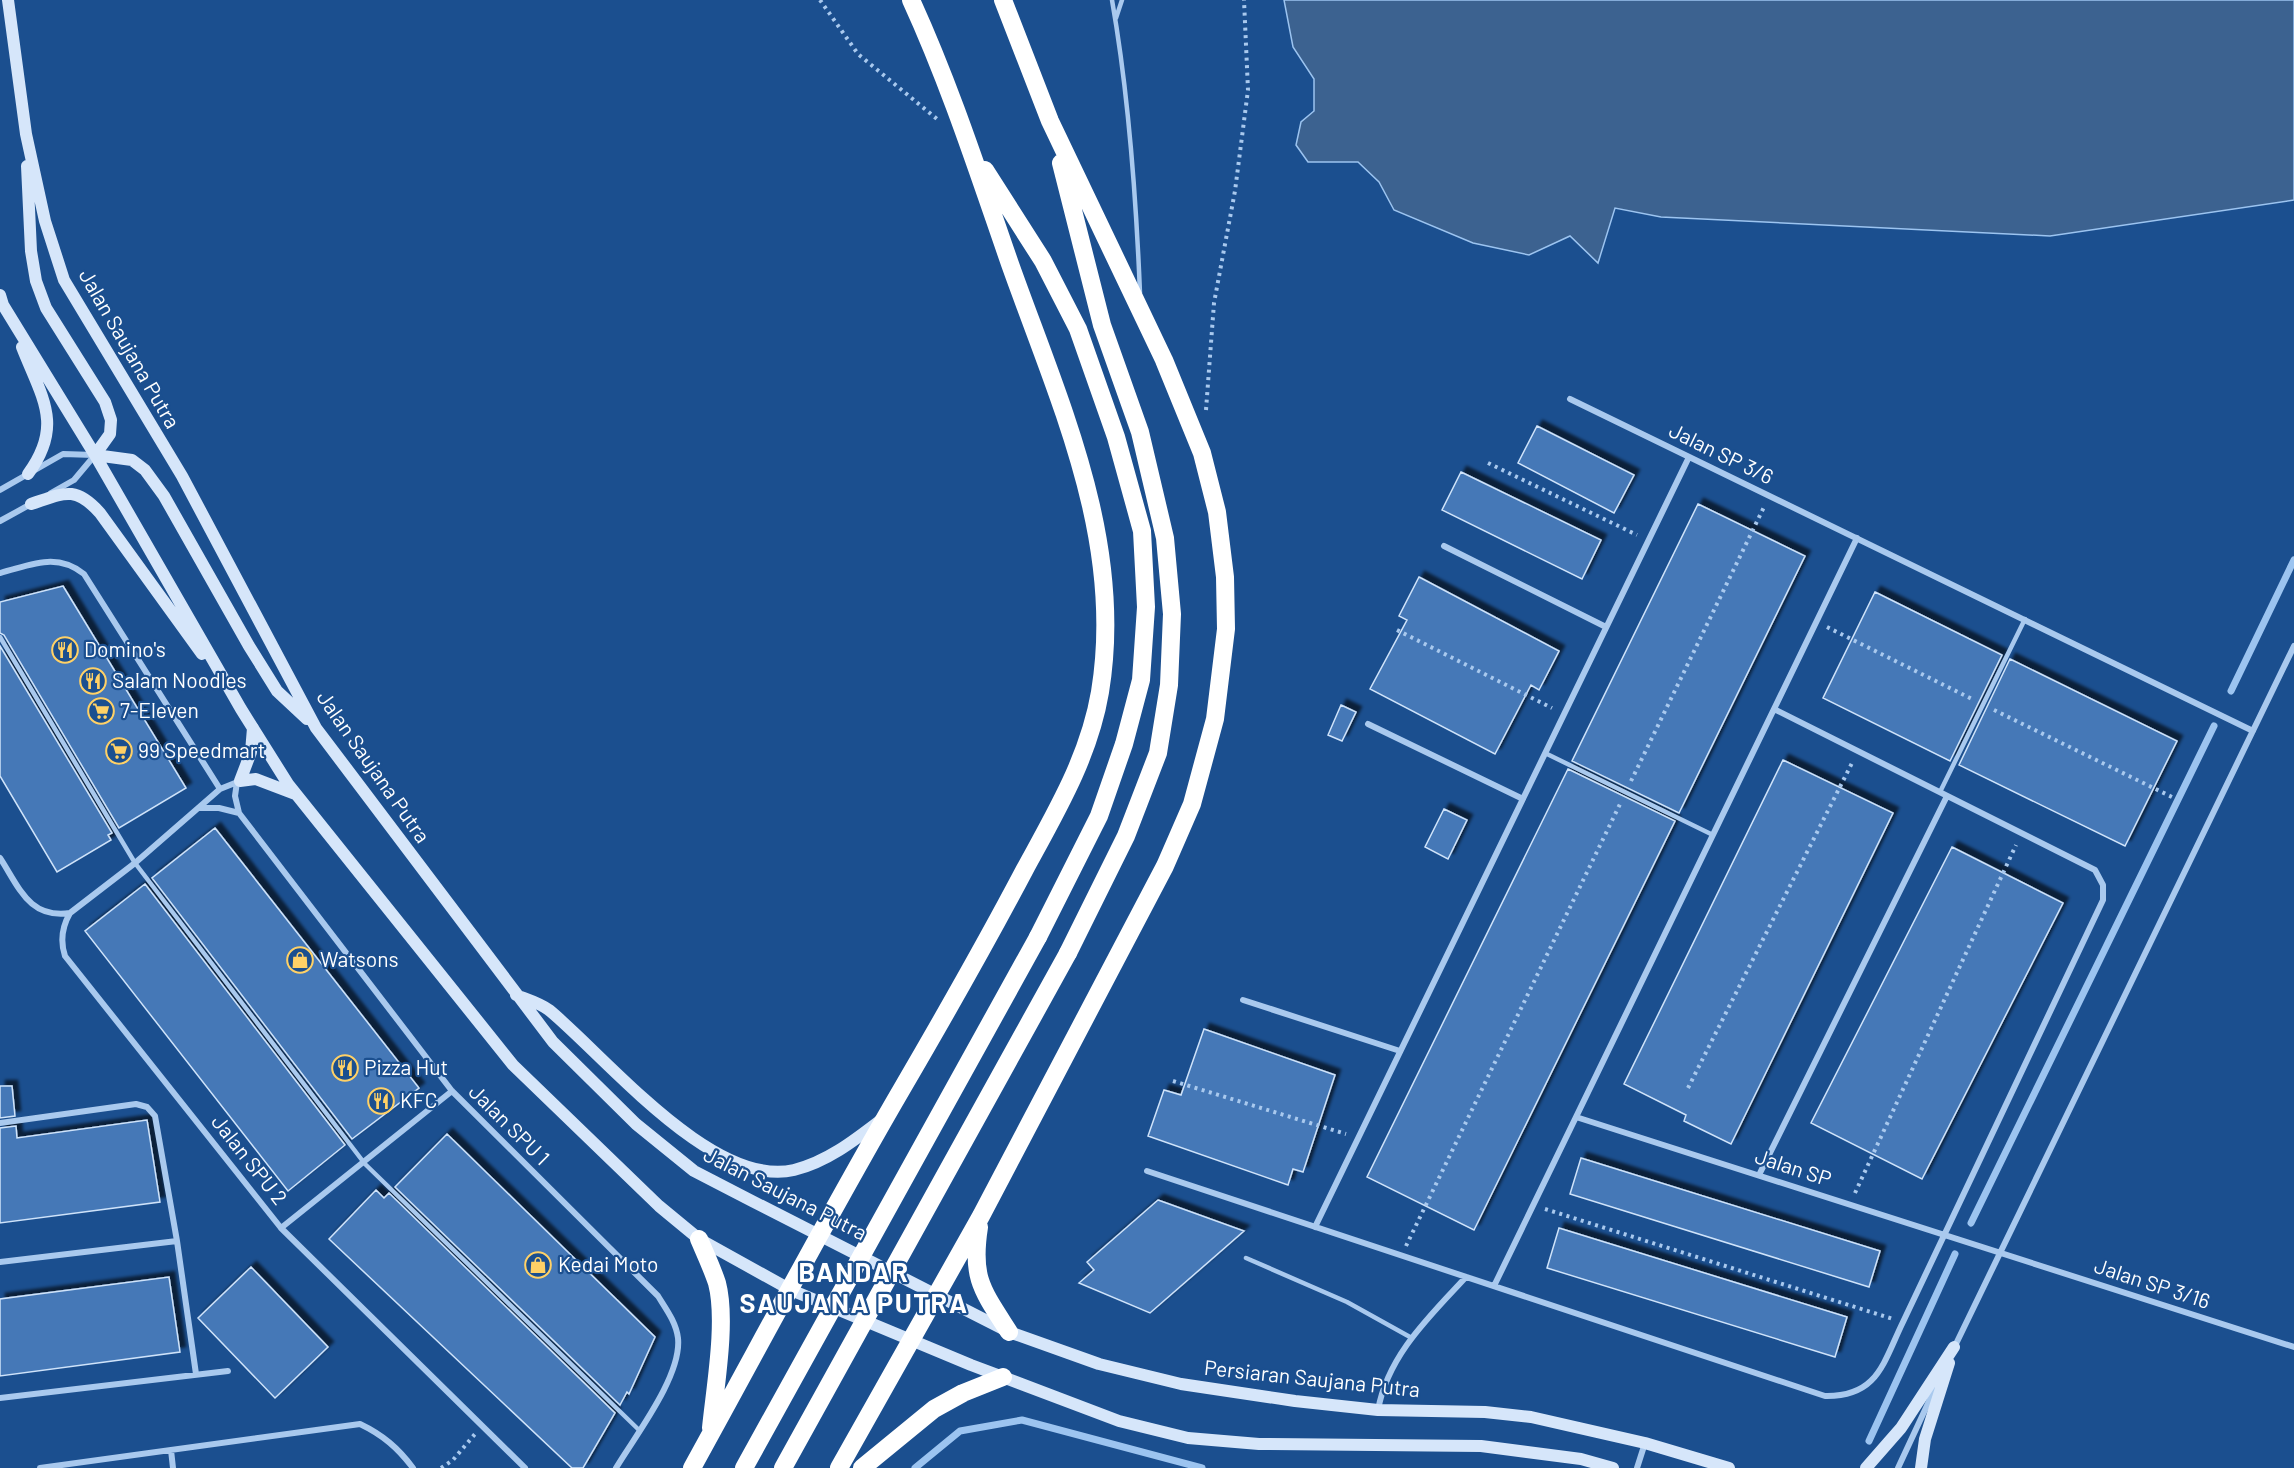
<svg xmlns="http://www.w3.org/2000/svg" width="2294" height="1468" viewBox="0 0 2294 1468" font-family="Barlow,sans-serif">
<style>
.water{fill:#3c6290;stroke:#9cc4f0;stroke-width:1.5}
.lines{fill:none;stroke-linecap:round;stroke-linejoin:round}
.stream{stroke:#9cc4f0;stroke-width:7}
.building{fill:#4478b7;stroke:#cfe3fa;stroke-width:1.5;filter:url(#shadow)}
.path{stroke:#a9c9ee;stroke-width:4;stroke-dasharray:3 4.5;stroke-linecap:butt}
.lane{stroke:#a9c9ee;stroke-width:4.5}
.street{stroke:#a9c9ee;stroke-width:6}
.secondary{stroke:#d6e6fa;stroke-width:12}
.highway{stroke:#fff;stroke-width:18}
.highway-bridge{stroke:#fff;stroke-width:18}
.labels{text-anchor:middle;stroke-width:4.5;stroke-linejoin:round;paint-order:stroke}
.street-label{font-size:21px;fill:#fff;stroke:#1b4f8f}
.poi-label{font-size:21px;fill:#fff;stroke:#1b4f8f;text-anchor:start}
.district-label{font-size:27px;font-weight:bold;letter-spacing:1.5px;fill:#fff;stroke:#1b4f8f}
</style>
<defs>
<filter id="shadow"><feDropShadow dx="5.5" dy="-5.5" stdDeviation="1.5" flood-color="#0009"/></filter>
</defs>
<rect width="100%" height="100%" fill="#1b4f8f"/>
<!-- water -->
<path class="water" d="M1284,0H2294V200L2050,236L1661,217L1615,208L1598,263L1570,236L1529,255L1473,243L1394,210L1379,182L1358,162H1308L1296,145L1301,122L1314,111V79L1293,47Z"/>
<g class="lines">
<!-- stream -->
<path class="stream" d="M2231,691L2294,560
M1971,1223L2214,726
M1869,1441L1955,1254
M915,1468L960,1431L1022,1420L1202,1468"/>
</g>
<!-- building -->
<path class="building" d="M1537,426L1634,475L1614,513L1518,463Z
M1461,472L1601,540L1582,579L1442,510Z
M1698,504L1805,556L1679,813L1572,761Z
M1419,577L1559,651L1539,690L1531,685L1495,754L1370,689L1407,620L1399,616Z
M63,586L186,788L119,828L4,635L0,633V602Z
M1875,592L2002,655L1950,761L1823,698Z
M0,646L112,833L108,835L111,840L57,872L0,776Z
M2010,659L2177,741L2125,846L1959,765Z
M1341,705L1356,712L1342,741L1328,735Z
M1783,760L1893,813L1731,1144L1684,1121L1686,1115L1624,1084Z
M1568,769L1675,821L1474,1230L1367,1177Z
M1444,809L1467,820L1448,859L1425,847Z
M215,828L419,1088L352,1139L152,878Z
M1952,847L2063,903L1922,1179L1811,1123Z
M145,884L345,1145L288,1191L85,931Z
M1204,1029L1335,1075L1303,1172L1293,1169L1288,1185L1148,1136L1164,1090L1181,1095Z
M0,1086H12L15,1116L0,1118Z
M147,1120L160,1202L0,1223V1128L16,1126L17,1138Z
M447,1134L655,1337L629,1394L627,1392L620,1405L395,1187Z
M1581,1158L1880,1251L1869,1287L1570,1194Z
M376,1190L384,1198L389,1193L615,1413L583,1468H572L329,1239Z
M1158,1200L1244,1231L1150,1313L1079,1283L1094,1270L1087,1262Z
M1559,1228L1847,1317L1835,1357L1547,1268Z
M251,1267L328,1347L275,1398L198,1318Z
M169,1277L180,1352L0,1376V1299Z"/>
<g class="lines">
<!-- path -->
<path class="path" d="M820,0L858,54L937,119
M1206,410L1214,303L1235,191L1248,90L1244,0
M1488,463L1637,535
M1827,627L1974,700
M1397,630L1552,708
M1994,710L2174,798
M1631,781L1764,507
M1173,1081L1346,1134
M1688,1088L1852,763
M1855,1193L2016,845
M1545,1209L1893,1319
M1406,1246L1621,802
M441,1468L453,1460L475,1434"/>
<!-- lane -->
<path class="lane" d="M1112,0C1129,96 1136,195 1140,293
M1116,18L1122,0
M0,637L135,863L365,1164L639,1430
M1545,753L1713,835
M1940,792L2025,619
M1246,1258L1347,1302L1410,1337"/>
<!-- street -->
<path class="street" d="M1570,399L2253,731
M0,490L63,454L94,455
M51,493L74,480L95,455
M0,521L31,504
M1444,546L1606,627
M0,573C32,565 56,552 84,574L220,789
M1368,724L1523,799
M240,781L220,789L135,863L70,913C62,927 60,941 65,956L281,1228L525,1468
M237,782L235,796L239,813
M199,808H219L239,813L452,1091L658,1296C666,1309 676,1322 678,1338C682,1376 635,1436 616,1468
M0,858C19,887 29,919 70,913
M1243,1000L1400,1051
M1576,1117L2294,1347
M0,1123L136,1104L147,1107L155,1116L177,1241L196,1374
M1147,1171L1825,1396C1878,1397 1883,1363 1903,1322L2103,900V885L2095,870L1774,709
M1759,1175L1947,796
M1315,1227L1689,457
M281,1228L452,1091
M0,1262L177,1241
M1494,1286L1857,538
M1954,1348L2294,646
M0,1398L228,1371
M1378,1410C1388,1355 1430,1316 1466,1277
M171,1450L173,1468
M40,1468L360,1424C383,1435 398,1448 413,1468
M1637,1468L1645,1443
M1898,1468L1937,1384"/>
<!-- secondary -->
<path class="secondary" d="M8,0L26,134L45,221L64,280L182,476L316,728L553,1042L636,1124L694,1171L752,1201L1009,1332L1099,1364L1181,1384L1295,1401L1378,1410L1485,1412L1531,1417L1645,1443L1729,1468
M27,166L31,251L36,281L46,308L105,402L111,420L110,434L95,455
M0,295L3,305L95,455L241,709L288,784L513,1065L659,1206L699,1239L791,1290L971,1365L1119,1421L1188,1438L1259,1444L1481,1446L1581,1459L1613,1468
M22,347C42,398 64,425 28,474
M95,455L132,460L145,470L164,496L249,646L277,691L307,719
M31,504C64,493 75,485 100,513L202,654
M253,728L251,752L240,781L256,779L295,794
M516,995C526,999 540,1003 549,1010C606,1057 713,1189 794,1170C827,1162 855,1140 881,1120
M1866,1468L1901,1428L1954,1347
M1921,1468L1925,1439L1949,1363"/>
<!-- highway -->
<path class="highway" d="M1061,163L1102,325L1140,432L1165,538L1172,614L1169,685L1158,753L1126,836L1068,953
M985,170L1043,261L1078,329L1116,437L1142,531L1146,607L1141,680L1124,744L1099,816L1038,937
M979,1227C971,1278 982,1290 1009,1332
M699,1239C705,1253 712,1268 717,1283C727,1321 715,1388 711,1428
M692,1468C762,1341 830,1212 903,1087C945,1015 986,943 1025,869C1056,812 1089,757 1100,692C1125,541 1059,402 1010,264C979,175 950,85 911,0
M839,1468L981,1216L1165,866L1192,804L1215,719L1226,629L1225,577L1217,512L1202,453L1164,360L1050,121L1003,0
M862,1468L934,1409L963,1393L1003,1377"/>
<!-- highway-bridge -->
<path class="highway-bridge" d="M744,1468L1038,937
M783,1468L1068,953"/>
</g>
<!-- icons -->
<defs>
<g id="restaurant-ring" transform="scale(1.35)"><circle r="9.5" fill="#1b4f8f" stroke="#ffd166" stroke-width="1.5"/><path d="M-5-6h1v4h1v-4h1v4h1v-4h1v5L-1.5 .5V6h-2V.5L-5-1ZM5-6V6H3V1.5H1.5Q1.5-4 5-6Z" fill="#ffd166"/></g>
<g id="supermarket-ring" transform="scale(1.35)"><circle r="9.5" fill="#1b4f8f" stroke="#ffd166" stroke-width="1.5"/><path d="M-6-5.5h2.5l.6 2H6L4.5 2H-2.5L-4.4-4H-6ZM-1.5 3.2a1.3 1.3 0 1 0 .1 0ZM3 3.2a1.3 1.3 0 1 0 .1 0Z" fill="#ffd166"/></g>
<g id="shop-ring" transform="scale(1.35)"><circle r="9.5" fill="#1b4f8f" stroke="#ffd166" stroke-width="1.5"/><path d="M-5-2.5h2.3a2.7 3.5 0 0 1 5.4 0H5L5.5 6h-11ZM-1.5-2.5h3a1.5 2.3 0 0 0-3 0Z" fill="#ffd166"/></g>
</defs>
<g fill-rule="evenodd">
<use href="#restaurant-ring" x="65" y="650"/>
<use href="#restaurant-ring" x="93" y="681"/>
<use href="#supermarket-ring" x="101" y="711"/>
<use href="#supermarket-ring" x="119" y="751"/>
<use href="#shop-ring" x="300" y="960"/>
<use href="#restaurant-ring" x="345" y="1068"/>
<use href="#restaurant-ring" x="381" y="1101"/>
<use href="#shop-ring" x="538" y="1265"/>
</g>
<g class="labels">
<!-- street labels -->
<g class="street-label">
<text transform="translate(129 349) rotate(60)" y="7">Jalan Saujana Putra</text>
<text transform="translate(1721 454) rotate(26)" y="7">Jalan SP 3/6</text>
<text transform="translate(373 767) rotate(55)" y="7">Jalan Saujana Putra</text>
<text transform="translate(509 1125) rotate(45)" y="7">Jalan SPU 1</text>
<text transform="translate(249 1160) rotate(52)" y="7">Jalan SPU 2</text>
<text transform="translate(1793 1168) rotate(18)" y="7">Jalan SP</text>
<text transform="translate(785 1194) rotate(27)" y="7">Jalan Saujana Putra</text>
<text transform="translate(2152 1284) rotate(18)" y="7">Jalan SP 3/16</text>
<text transform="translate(1312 1379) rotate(6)" y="7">Persiaran Saujana Putra</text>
</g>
<!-- poi labels -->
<g class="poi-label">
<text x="84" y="657">Domino's</text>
<text x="112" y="688">Salam Noodles</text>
<text x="120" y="718">7-Eleven</text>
<text x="138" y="758">99 Speedmart</text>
<text x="320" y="967">Watsons</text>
<text x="364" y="1075">Pizza Hut</text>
<text x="400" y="1108">KFC</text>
<text x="558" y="1272">Kedai Moto</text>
</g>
<!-- district labels -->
<g class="district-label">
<text x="854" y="1282">BANDAR<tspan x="854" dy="31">SAUJANA PUTRA</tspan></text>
</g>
</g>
</svg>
